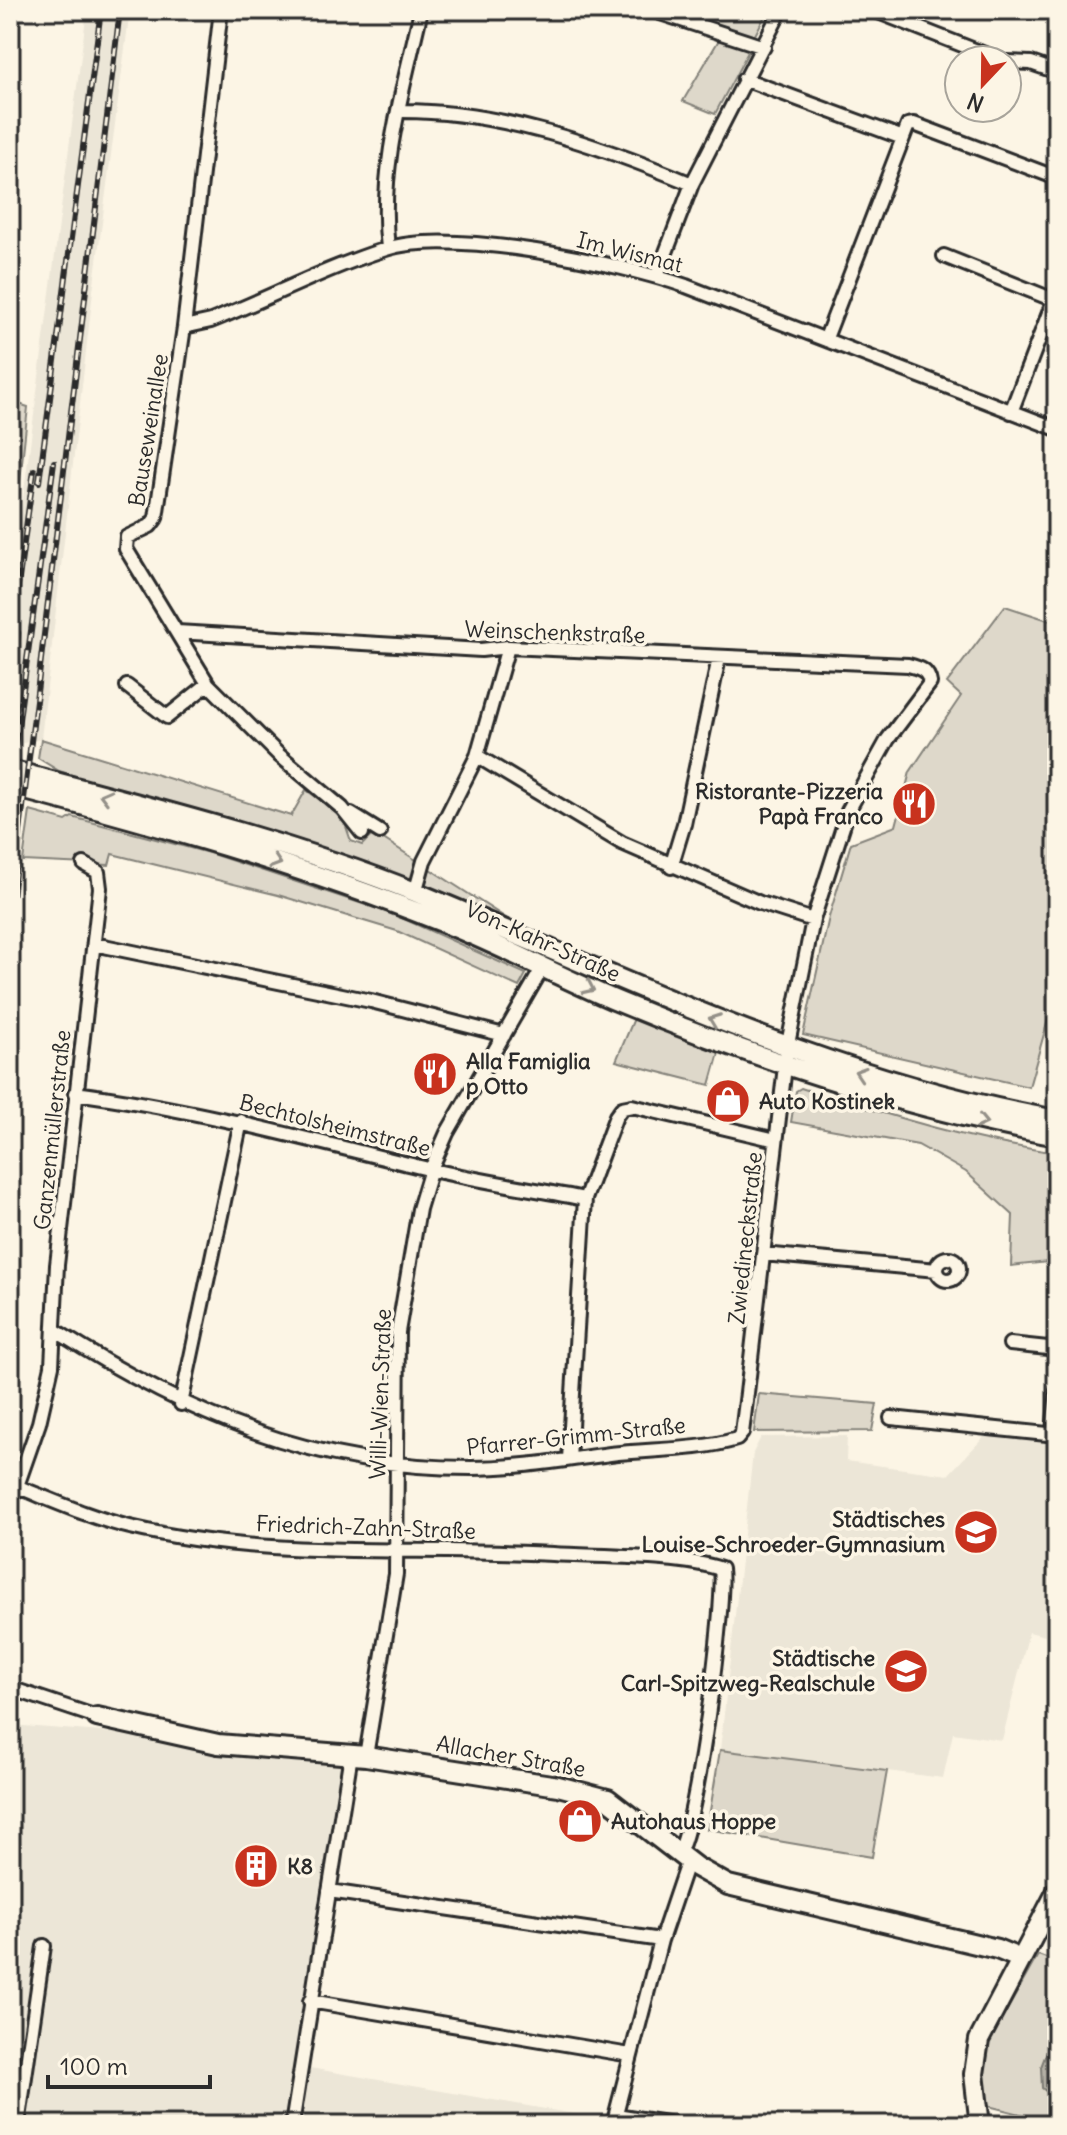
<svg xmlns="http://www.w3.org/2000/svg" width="1067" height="2135" viewBox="0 0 1067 2135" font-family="Delius,sans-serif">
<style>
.built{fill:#ece6d7}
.green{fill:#ded8ca;stroke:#84827a;stroke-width:2}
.water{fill:#b4b0a5;stroke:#7d7b74;stroke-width:2}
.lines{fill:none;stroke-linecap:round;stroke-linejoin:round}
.street-casing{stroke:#2b2b2b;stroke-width:18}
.secondary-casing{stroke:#2b2b2b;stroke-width:24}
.street{stroke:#fcf5e5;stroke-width:12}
.secondary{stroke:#fcf5e5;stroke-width:18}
.rail-casing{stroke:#2b2b2b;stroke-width:6}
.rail{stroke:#fcf5e5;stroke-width:3;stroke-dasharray:9;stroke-linecap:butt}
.oneway{stroke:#949088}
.labels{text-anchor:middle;stroke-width:7;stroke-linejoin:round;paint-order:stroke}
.street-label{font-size:22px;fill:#2b2b2b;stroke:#fcf5e5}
.poi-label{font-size:22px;font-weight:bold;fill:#2b2b2b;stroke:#fcf5e5;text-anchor:start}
</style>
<rect width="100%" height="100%" fill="#fcf5e5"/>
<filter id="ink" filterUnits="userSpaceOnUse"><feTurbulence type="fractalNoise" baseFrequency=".0125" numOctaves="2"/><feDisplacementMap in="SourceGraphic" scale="16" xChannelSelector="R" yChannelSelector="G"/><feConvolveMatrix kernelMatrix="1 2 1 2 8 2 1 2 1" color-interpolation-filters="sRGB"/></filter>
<g filter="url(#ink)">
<!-- built -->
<path class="built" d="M87,10H130L93,291L41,739L10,746V598Z
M987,1434L1057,1444V1639L1029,1632L1002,1740L953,1733L943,1778L720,1750L753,1453L761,1437L847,1436L846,1461L948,1475Z
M10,1725L355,1751L310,2068L603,2119L601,2125H10Z"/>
<!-- green -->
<path class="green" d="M705,10H768L754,37L702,19Z
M720,38L749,50L715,114L683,101Z
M10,401L28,407L17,509L10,508Z
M1005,606L1057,623V988L1029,1087L803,1035L829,917L851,843L896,826L910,772L961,696L947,683Z
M41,739L291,816L306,790L342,815L351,841L362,845L374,833L520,927L358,862L59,771L38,758Z
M30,811L66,821L72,817L209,853L393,914L526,974L519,987L397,931L278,895L112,854L109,865L23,861Z
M635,1016L720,1049L710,1085L616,1061Z
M801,1088C885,1114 970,1141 1057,1153V1261L1011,1266L1013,1215L966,1172L918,1145L791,1122L796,1091Z
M759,1394L877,1404L872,1431L754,1432Z
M720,1750L887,1771L872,1857L707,1829Z
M1038,1955L1057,1962V2123L988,2106L984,2078L988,2044Z"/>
<!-- water -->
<path class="water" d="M1057,2025V2071L1054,2079L1057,2100L1042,2088L1041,2067Z"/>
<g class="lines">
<!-- street casing -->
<g class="street-casing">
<path id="street" d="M221,10L184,327L156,518L150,526L127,537L126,549L208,684L279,755L342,808L362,833
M651,10L764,47
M873,10L1000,60
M1007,62L1031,63L1057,72
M744,79L903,138L908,125L914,124L1057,178
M399,111C499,110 601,146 692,184
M388,248C378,169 404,87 421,10
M944,256L1054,300
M657,276L692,184L781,10
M184,327L211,321C269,298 326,268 386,249C451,228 620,263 686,286L1057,429
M826,338L903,138
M1011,412L1057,292
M127,686L167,717L208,684
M477,756L622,843L760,903L813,920
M351,814L380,832
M671,867L684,824L719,658
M415,893L424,861L477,756L508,647
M94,944L371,1001L504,1035
M75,1093C196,1109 310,1140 428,1169C480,1181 533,1189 585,1199
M763,1254L937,1270
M937 1269a11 11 0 1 1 22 0a11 11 0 1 1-22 0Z
M56,1331C188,1415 311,1468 471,1468C517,1468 564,1460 610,1454C651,1449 698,1451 737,1439L742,1433L747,1393L787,1049L813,920L848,811L888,739L930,683C928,670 920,668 908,665L508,647L481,650L177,632
M1010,1344L1057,1349
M181,1404L241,1121
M891,1418L1057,1435
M1053,1434L1057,1390
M569,1459L585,1199L616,1116L622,1108L632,1106L776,1140
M16,1486C54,1501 91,1518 130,1527C267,1560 413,1546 553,1554C599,1557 680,1555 721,1569C726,1603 696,1827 679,1852
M10,1506L39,1423L52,1366L57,1265L100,888L98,872L84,864
M10,1688L97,1717
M366,1756L396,1574L398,1332L419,1209L431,1169L447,1133L543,967
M329,1891L661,1940
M310,2001L630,2055
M616,2115L679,2125
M18,2125L44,1946
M292,2125L351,1754
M613,2125L661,1940L688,1860"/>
</g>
<!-- secondary casing -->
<g class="secondary-casing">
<path id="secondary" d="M10,770C146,806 284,840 415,892C630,980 825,1080 1057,1120
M10,786C155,824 297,864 437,920C499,944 557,976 619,1002C761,1061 906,1108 1057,1136
M97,1717L218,1744L366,1756L558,1786L608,1799L696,1867L728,1885L997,1949L1021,1959
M980,2125L974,2074L979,2040L1057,1891"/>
</g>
<!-- street -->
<use href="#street" class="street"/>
<!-- secondary -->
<use href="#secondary" class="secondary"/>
<!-- rail casing -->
<g class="rail-casing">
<path id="rail" d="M39,482L101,10
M10,643L34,470
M10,693L18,633
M10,785L54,462
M10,914L120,10"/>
</g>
<!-- rail -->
<use href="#rail" class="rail"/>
</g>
<!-- one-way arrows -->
<defs><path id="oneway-chevron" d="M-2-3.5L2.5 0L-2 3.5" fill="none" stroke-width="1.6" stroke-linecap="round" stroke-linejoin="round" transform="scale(2)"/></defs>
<g class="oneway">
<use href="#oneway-chevron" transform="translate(105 796) rotate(-165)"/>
<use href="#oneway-chevron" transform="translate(276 862) rotate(18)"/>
<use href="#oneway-chevron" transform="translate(589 988) rotate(25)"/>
<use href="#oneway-chevron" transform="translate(714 1020) rotate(-159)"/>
<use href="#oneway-chevron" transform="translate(860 1073) rotate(-162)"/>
<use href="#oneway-chevron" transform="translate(982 1122) rotate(13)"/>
</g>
</g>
<!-- icons -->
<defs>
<g id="restaurant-disc" transform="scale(2.3)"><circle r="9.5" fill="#c8321e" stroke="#fcf5e5"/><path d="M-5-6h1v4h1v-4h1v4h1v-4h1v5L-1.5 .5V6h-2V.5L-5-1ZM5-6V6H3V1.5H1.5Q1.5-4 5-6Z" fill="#fff"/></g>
<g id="shop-disc" transform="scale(2.3)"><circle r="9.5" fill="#c8321e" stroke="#fcf5e5"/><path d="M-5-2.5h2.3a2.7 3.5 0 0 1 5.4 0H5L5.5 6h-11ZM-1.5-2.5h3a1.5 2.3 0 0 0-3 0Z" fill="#fff"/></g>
<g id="school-disc" transform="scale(2.3)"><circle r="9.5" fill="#c8321e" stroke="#fcf5e5"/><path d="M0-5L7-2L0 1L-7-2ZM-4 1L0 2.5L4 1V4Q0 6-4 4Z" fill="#fff"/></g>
<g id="building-disc" transform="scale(2.3)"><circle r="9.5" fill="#c8321e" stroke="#fcf5e5"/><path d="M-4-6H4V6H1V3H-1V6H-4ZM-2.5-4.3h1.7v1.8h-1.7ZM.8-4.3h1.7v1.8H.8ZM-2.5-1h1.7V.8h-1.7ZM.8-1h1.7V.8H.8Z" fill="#fff"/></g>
</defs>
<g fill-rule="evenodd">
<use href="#restaurant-disc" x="914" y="804"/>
<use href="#restaurant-disc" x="435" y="1074"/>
<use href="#shop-disc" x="728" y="1101"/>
<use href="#school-disc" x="976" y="1532"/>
<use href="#school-disc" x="906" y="1671"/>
<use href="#shop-disc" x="580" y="1821"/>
<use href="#building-disc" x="256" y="1866"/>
</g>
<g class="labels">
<!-- street labels -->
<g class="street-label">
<text transform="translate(630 252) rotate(14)" y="8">Im Wismat</text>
<text transform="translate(148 430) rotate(-81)" y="8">Bauseweinallee</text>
<text transform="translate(555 632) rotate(2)" y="8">Weinschenkstraße</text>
<text transform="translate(543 941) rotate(24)" y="8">Von-Kahr-Straße</text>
<text transform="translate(335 1125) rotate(14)" y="8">Bechtolsheimstraße</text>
<text transform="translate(52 1130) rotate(-84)" y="8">Ganzenmüllerstraße</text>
<text transform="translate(745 1238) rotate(-84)" y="8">Zwiedineckstraße</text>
<text transform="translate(380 1394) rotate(-88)" y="8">Willi-Wien-Straße</text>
<text transform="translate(576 1436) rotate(-6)" y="8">Pfarrer-Grimm-Straße</text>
<text transform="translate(366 1527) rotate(2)" y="8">Friedrich-Zahn-Straße</text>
<text transform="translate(511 1756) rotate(10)" y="8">Allacher Straße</text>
</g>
<!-- poi labels -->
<g class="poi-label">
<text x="883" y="799" text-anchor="end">Ristorante-Pizzeria<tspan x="883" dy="25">Papà Franco</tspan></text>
<text x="466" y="1069">Alla Famiglia<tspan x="466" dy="25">p Otto</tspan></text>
<text x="759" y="1109">Auto Kostinek</text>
<text x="945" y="1527" text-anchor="end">Städtisches<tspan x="945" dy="25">Louise-Schroeder-Gymnasium</tspan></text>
<text x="875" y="1666" text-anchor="end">Städtische<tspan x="875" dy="25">Carl-Spitzweg-Realschule</tspan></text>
<text x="611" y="1829">Autohaus Hoppe</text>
<text x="287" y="1874">K8</text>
</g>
</g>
<!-- margin -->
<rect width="1067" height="2135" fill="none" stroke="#fcf5e5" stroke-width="40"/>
<rect x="20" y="20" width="1027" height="2095" fill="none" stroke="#2b2b2b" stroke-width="3" filter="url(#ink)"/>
<!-- north arrow -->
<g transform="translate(983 84) rotate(202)"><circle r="38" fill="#fcf5e5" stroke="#a8a49b" stroke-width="2"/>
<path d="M0-6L14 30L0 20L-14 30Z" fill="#c8321e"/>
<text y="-12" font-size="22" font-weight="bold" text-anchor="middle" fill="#2b2b2b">N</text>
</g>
<!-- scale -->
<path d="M48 2075v12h162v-12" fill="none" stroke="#2b2b2b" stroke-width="4"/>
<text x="60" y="2075" font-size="24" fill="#2b2b2b" stroke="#fcf5e5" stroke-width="6" paint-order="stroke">100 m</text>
</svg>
